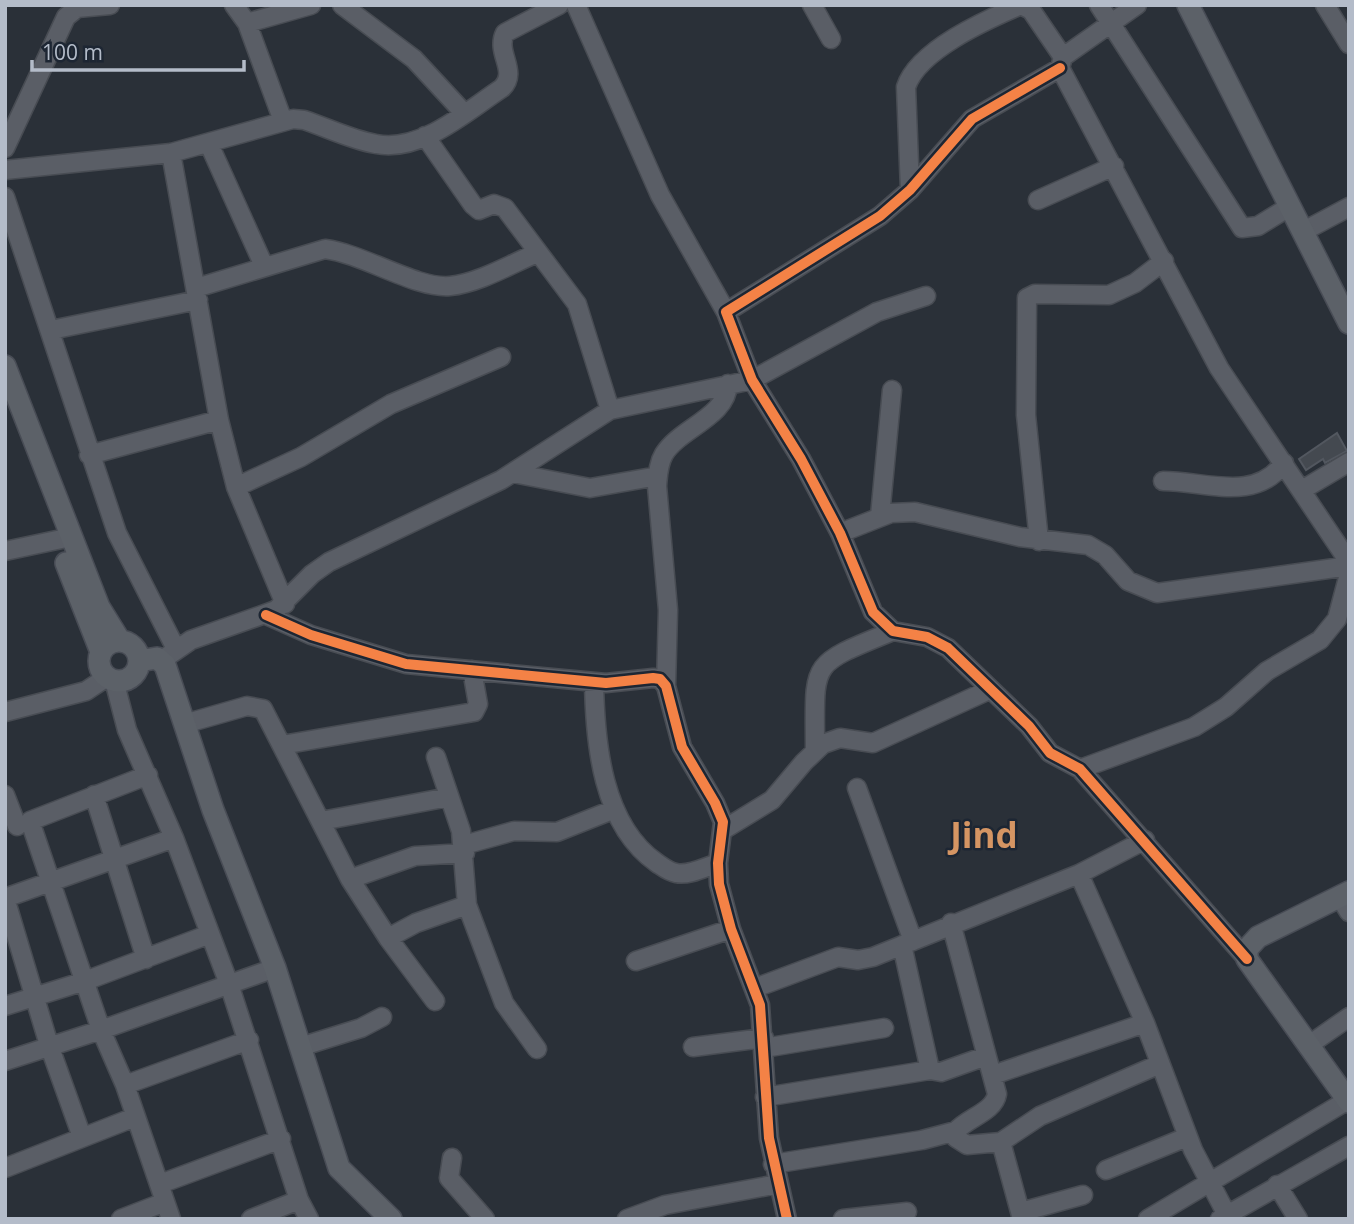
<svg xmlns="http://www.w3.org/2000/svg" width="1354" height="1224" viewBox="0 0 1354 1224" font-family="'Open Sans',sans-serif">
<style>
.building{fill:#444950;stroke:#52575f;stroke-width:2}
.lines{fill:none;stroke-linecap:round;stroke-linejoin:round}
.minor-casing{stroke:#484c53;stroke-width:21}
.major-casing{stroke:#484c55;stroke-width:24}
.minor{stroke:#5a5e66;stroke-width:18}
.major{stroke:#5c6168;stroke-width:21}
.cycleway-casing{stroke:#1d2633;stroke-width:15}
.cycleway{stroke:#f48246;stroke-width:10}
.labels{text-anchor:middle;stroke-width:5;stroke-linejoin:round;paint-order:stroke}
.town-label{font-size:35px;font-weight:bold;fill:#d59563;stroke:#1d2633}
</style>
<rect width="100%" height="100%" fill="#2a3038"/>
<!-- building -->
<path class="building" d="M1337,433L1347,451L1325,463L1323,459L1306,470L1299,459Z"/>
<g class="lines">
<!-- minor casing -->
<g class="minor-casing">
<path id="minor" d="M234,5L247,23L283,121
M342,5L414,59L464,113
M576,5L660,195L726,312
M812,5L831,39
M1099,5L1242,228L1258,226L1289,207
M1137,5L1063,57L1060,68L1219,368L1349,562
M1325,5L1349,44
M247,23L311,5
M1060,68L972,119L910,190L880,216L726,312L752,380L801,459L840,533L873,612L893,631L927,637L948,648L1029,726L1050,753L1080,769L1247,959
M425,136L473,205L479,210L494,204L505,208L577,304L610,410
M209,144L264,266
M5,148L66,17L77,8L110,5
M171,153L219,420L236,487L285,604
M5,170L171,153L293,119L304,120C328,128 352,140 376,144C421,153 467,111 502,88C519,71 495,53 505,33L559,5
M910,190L906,87C918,50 986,20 1021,5L1031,10L1063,57
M5,197L117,533L176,649
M1038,200L1114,166
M1302,232L1349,207
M196,288L325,249C364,254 416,289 450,286C479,283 511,264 537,253
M51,330L198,300
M89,455L219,420
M513,473L590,488L658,476
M1163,481C1206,481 1254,503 1284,463
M236,487L301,457L391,404L501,357
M1302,490L1349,462
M880,516L892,390
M840,533L891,513L915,512L1020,537L1088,545L1105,555L1128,581L1157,593L1349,566
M1039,541L1026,415L1027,298L1035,294L1109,295L1135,283L1164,261
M5,551L71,537
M266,615L311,635L406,664L606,683L653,678L660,679L666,686L682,747L715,803L723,822L718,863L719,884L731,929L760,1005L769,1138L787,1219
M162,660L191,640L276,610L312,574L329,562L501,480L610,410L752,380L877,312L926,296
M114,680L127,730L174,838L229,984L299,1200L309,1219
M594,682C595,743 602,825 657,863C663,867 669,872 676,873C689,876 705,867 718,863
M666,686L668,610L657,486C658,475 658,464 664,454C680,428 727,417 728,384
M5,712L86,691L107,677
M184,724L247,706L263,709L350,879L388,938L435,1001
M282,745L474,712L478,704L472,670
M815,751C815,660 807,666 893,631
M436,757L461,831L467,905L504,1003L537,1049
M1080,769L1194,727L1226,707L1267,671L1320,640L1337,619L1349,574
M148,775L30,821L101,1030L125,1085L171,1219
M857,788L913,941
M5,795L17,826
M94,795L146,959
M321,821L449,797
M723,830L772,800L804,762L823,744L840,738L873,743L989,690
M464,845L514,831L557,832L615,809
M1079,874L1145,1023L1193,1150L1227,1215
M350,879L415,856L465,853
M1339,896L1349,912
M5,898L49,1045L82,1137
M5,898L174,838
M951,923L997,1094C994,1112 967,1118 956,1131V1138L967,1145L1001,1142L1022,1219
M388,938L416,923L467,905
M902,945L930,1070
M636,961L731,929
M755,988L838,957L858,960L873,957L1079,874L1145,840
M5,1006L85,981L210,934
M1309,1045L1349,1017
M300,1047L361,1028L382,1017
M693,1047L764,1038
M764,1048L884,1028
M5,1061L101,1030L275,968
M993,1075L1145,1023
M125,1085L249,1040
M765,1097L930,1070L941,1072L986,1056
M1001,1142L1040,1116L1160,1064
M452,1158L449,1178L485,1219
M773,1164L922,1140L956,1131
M5,1168L135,1117
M1106,1170L1187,1137
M160,1184L281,1139
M1277,1185L1298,1219
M1021,1212L1083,1195
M121,1219L165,1202
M251,1219L299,1200
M627,1219L665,1205L778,1184
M843,1219L907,1212
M1148,1219L1348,1100
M1220,1219L1349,1146"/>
</g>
<!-- major casing -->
<g class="major-casing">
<path id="major" d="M1188,5L1349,323
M5,366L99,607L120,641
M66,563L101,652
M99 661a20 20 0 1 1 40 0a20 20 0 1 1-40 0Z
M139,661L157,658L165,665L213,810L275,968L339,1168L391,1219
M1349,892L1258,937L1247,949V959L1349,1102"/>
</g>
<!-- minor -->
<use href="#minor" class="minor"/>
<!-- major -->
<use href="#major" class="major"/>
<!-- cycleway casing -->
<g class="cycleway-casing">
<path id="cycleway" d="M1060,68L972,119L910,190L880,216L726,312L752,380L801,459L840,533L873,612L893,631L927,637L948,648L1029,726L1050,753L1080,769L1247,959
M266,615L311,635L406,664L606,683L653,678L660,679L666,686L682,747L715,803L723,822L718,863L719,884L731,929L760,1005L769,1138L787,1219"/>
</g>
<!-- cycleway -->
<use href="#cycleway" class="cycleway"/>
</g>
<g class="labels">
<!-- town labels -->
<g class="town-label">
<text x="984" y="848">Jind</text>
</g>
</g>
<!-- border -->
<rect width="1354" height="1224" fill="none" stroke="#b4bcc9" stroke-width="14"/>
<!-- scale -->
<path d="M32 60v10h212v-10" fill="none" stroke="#b4bcc9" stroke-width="3.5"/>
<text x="42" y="60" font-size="21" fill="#b4bcc9" stroke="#1d2633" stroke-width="5" paint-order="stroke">100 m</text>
</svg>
